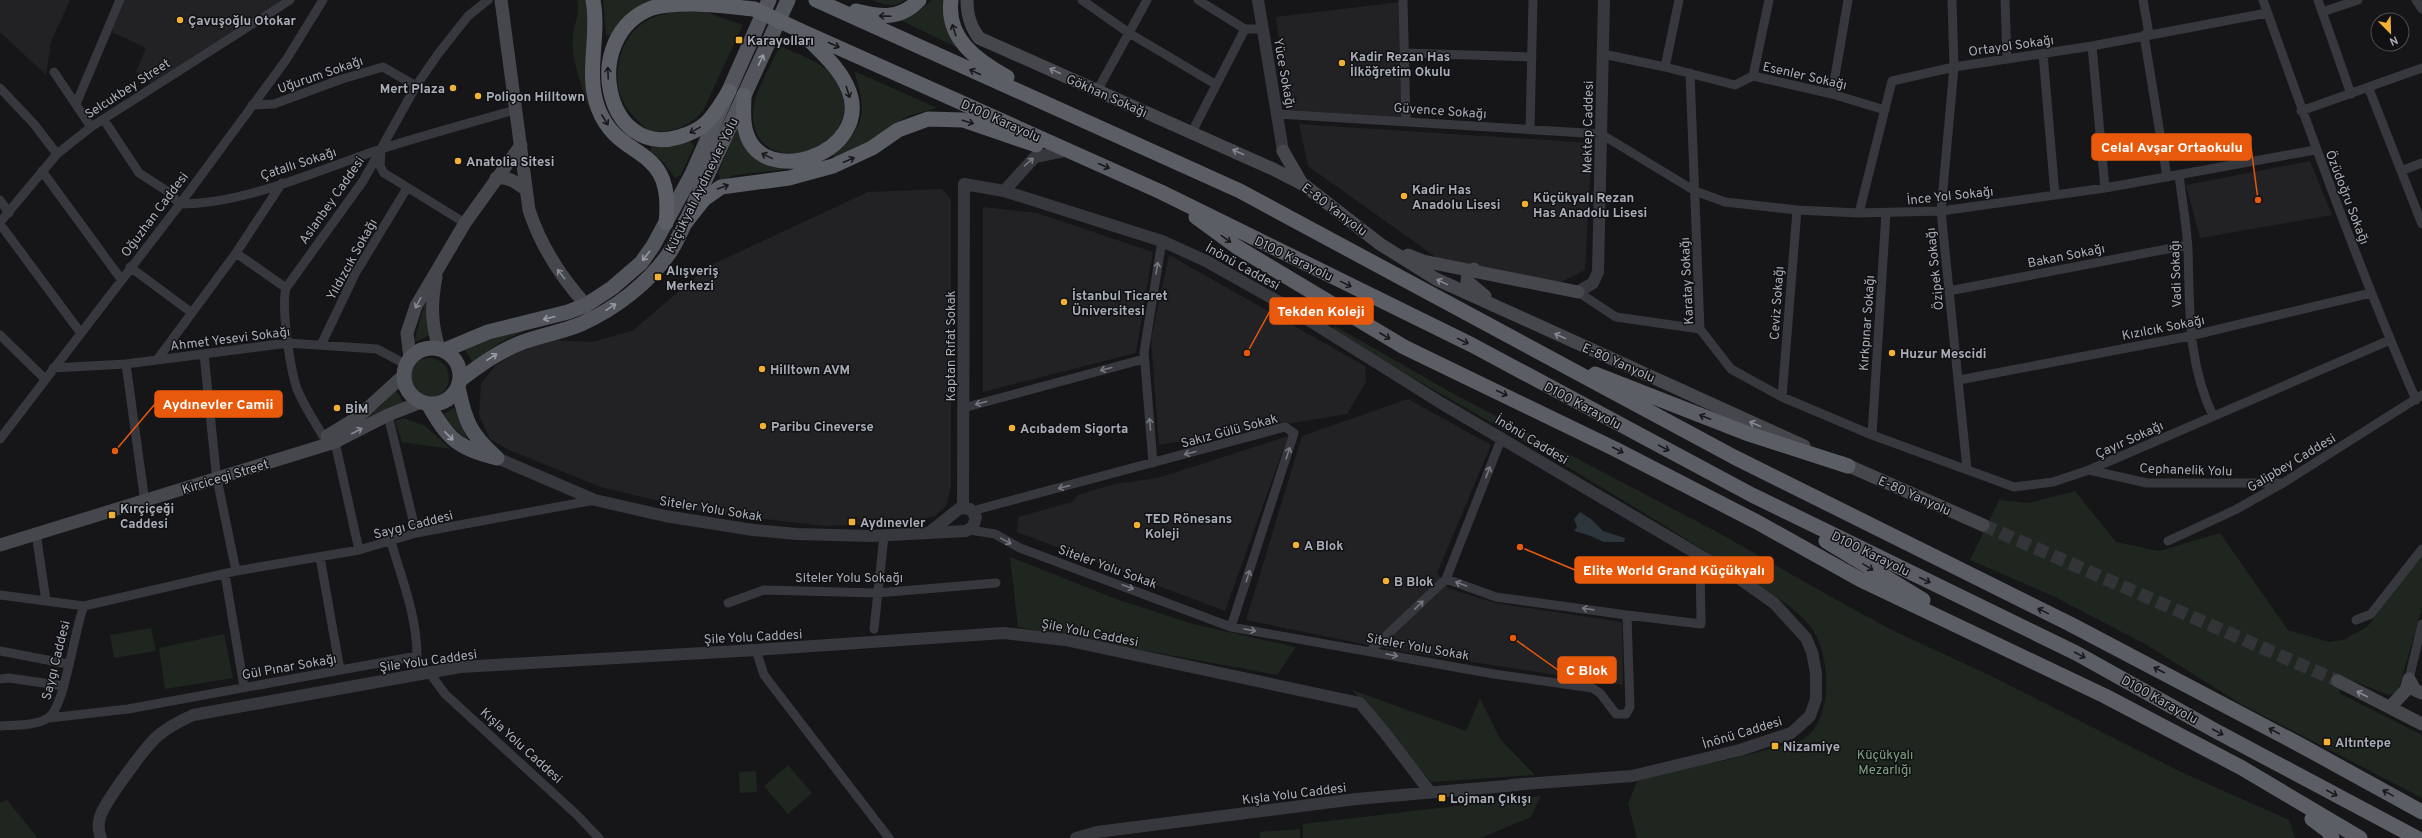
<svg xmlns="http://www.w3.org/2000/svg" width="2422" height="838" viewBox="0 0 2422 838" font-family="Overpass,sans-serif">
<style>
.built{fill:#222225}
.green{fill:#1e261f}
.water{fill:#2c353c}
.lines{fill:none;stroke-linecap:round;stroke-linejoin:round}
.secondary-tunnel{stroke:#333438;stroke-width:13;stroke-dasharray:13 6;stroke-linecap:butt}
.minor{stroke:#37383d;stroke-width:9}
.tertiary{stroke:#37383d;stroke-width:12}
.secondary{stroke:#45474d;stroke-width:13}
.primary{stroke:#53555c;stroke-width:15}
.trunk{stroke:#5b5e65;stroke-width:15}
.trunk-bridge{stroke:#5b5e65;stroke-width:15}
.oneway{stroke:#18191b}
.oneway2{stroke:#979ba6}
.oneway3{stroke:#858993}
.oneway4{stroke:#757881}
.poi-dot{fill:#f2b134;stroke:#111113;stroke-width:1.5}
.labels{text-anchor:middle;stroke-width:3;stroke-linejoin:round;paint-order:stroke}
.poi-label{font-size:13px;font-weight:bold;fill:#a8adb8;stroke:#111113;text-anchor:start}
.street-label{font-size:13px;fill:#a8adb8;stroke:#111113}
.park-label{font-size:13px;fill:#7fa381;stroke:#111113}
.leader{fill:none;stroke:#e8590c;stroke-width:1.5}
.callout-dot{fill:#e8590c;stroke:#111113;stroke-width:1.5}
.callout{fill:#e8590c;stroke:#e8590c;stroke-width:1.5}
.callout-label{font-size:14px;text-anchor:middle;font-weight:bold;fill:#fff}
</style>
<rect width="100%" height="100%" fill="#161618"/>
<!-- built -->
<path class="built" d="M0,0H70L51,42L46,75L0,32Z
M125,0H281L151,83L136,71L146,48L112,32Z
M1400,2L1402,118L1289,110L1276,17Z
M1299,124L1592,143L1585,270L1559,283L1440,260L1308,166Z
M2310,161L2332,215L2200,238L2186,185Z
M942,189L951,199V487L946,506L935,516L910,523L825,526L704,512L601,487L509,450L490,439L479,415L481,384L495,366L516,352L549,340L592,342L632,331L709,266L868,192Z
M983,207L1037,213L1153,252L1136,353L983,392Z
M1169,255L1365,366L1366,382L1347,414L1159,445L1151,339Z
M1408,399L1491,445L1437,573L1448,588L1495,603L1622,622L1623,685L1387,649L1246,620L1302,436Z
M1288,436L1225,611L1017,532L1018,517L1072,502L1078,495L1115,484L1158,478Z"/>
<!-- green -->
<path class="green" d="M577,0H587L589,15L586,72L590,111C583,89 570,59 573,36C574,22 580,16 577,0Z
M603,0H656C636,7 625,18 613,36L606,35Z
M872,0H905C894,8 884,5 872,0Z
M932,0H947L946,29L958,48L902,21L918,12Z
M699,10L743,25L703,111C687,128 672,133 649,131C639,122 629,113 623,101C611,79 619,43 638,27C654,13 678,11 699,10Z
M780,46C795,53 814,59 826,69C835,76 841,88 843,98C855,156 752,180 753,113C753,94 772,63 780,46Z
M854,71L937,108L908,116L868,142L836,158L832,155C866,128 867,111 854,71Z
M737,128L767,163L790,169L735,175L721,181L718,173Z
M690,141L694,146L681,175L675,178L664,163L650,151L653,143L671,145Z
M425,302L431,335L414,342Z
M1335,326L1452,393L1719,533L1833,598L1892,630L1993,677L2181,772L2289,820L2295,838H1637L1628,804L1638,779C1683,769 1728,761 1773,748C1782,746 1797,744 1805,738C1834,717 1830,657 1813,630C1798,606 1741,574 1716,558C1590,477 1459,405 1330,330Z
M533,327L501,342L473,363L464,348L497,336Z
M409 378a20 20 0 1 1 40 0a20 20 0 1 1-40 0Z
M396,390L404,403L356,425L381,406Z
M454,408L469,442L441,416Z
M404,418L425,426L451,449L402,442L395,421Z
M2075,491L2116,542L2159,551L2220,533L2288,630L2329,642L2343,640L2367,627L2422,554V608L2398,691L2389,695L2346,678L2339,693L2422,735V798L2241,704L2145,644L2055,597L1970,560L1999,500L2028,503Z
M1010,557L1119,600L1193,624L1296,647L1277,675L1018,627Z
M151,628L156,651L114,658L110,635Z
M224,634L233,678L165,689L159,648Z
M1352,690L1466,731L1480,698L1500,739L1535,775L1431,782Z
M788,765L812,793L788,814L764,786Z
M756,771L757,792L740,793L739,772Z
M1541,796L1531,817L1481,838H1303V824Z
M7,800L38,838H0V803Z
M1300,829V838H1260V832Z"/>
<!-- water -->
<path class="water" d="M1580,512L1591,519L1603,531L1625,538L1624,542H1604L1588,535L1574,531L1577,527L1574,519Z"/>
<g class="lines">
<!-- secondary-tunnel -->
<path class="secondary-tunnel" d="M1983,525L2338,681"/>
<!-- minor -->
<path class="minor" d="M1082,0L1129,33L1215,84
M1198,0L1245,29H1263
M1403,0L1406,120
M1952,0L1954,67L1941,211L1967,469
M2005,0L2007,59
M2143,0L2149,34
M2263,0C2311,135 2359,269 2416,400
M2318,0L2351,94
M2416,0L2422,9
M2322,12L2358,0
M2144,35L2167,177
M2092,46L2105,188
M1404,53L1532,57
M1603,54L1665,67L1735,85L1753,76L1832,94L1885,110
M2043,54L2055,195
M1665,67L1679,0
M54,72L91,127
M1690,73L1700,329L1731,369L1782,397L1872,435L2014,487L2053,482L2089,470L2390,340
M1753,76L1769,0
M0,88L34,124L57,154
M2369,89L2422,224
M1097,91L1147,0
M1832,94L1848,0
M76,104L120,0
M252,105L274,104L342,79L383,67L416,86
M2301,111L2422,68
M1278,114L1601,134L1695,191L1725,202L1797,210L1859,213L1941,211L2105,188L2315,150
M104,120L139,173L167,191L180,204C246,204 318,170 381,149C425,135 470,123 515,110
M1530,129L1533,0
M1192,132L1245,29
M381,152L380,166L384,173L465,223
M42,171L121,279
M2401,171L2422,163
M2179,175C2182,200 2187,226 2188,251C2190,309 2187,361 2213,416
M282,183L236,253L286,288
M0,200L9,213
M1859,213L1892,81L1954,67L2092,46L2267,13
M0,222L57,154L91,127L290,0
M0,224L80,332
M130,267L192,313
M1949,291L2188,245
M1578,292L1616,317L1700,329
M0,335L45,379
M321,345L355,274L407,188
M204,354L216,472
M157,360L236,253
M126,364L144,495
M53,368L126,364L288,343L377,349L407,365
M1959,380L2190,336L2371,293
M1782,397L1797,210
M963,408L1144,359
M388,415L416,533
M1872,435L1886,213
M1502,437L1446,579L1496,597L1627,615
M324,438C315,422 304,406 297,389C290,368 281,308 286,288L363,181L416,86L438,54L468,16L488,0
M0,439L180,204L286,60L323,0
M335,442L359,550
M1153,463L1144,352L1162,241
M2089,470L2147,483H2282
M217,479L236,571
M972,511L1285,427L1294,433L1231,627
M970,530L995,534L1020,548L1231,627L1494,674L1592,688L1600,693L1616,714H1626L1630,707L1627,615L1701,624L1700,556
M36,533L46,601
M2168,541L2235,510L2283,483L2422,395
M320,557L340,670
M225,574L244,687
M0,595L84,606L236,571L359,550L416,533L595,500
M728,603L764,590L877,593L996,583
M2356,620L2371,614L2422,549
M874,629L884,536
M756,650L764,675L889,838
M0,651L68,664
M1370,651L1446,579
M429,672L445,694L577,815L599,838
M0,679L9,678L64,686
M2409,679L2422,624
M49,718L128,709L417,656C417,617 402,579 391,542
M0,726C14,725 36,726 48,718C65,708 74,629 84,606"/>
<!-- tertiary -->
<path class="tertiary" d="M1258,0L1283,151
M1004,191L1035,157L1069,150
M1578,292L1593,283L1598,272L1604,0
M497,458L595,500L665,516L753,530L797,534L871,536L966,531L973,527L976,517L970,509L960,508L930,532
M963,507L964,184L1004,191L1162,241L1206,261L1286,306L1441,403L1740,579L1774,603L1806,638L1812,652L1816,673V699L1810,716L1797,728L1791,733L1740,750L1632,776L1511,785
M101,838C98,831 98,824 100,817C104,803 147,744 159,735C169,726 181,721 193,715L460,667L756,650L1004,633L1065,640L1360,703L1385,733L1430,792
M1076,838L1097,832L1356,799L1517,785"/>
<!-- secondary -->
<path class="secondary" d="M501,0L529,210C541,247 560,276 586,305
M967,0C967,15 970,26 979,38L1273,169L1304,185L1380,244L1436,279L1804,446
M1283,151L1301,182
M496,178C508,177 515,181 525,189
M1408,255L1423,261L1578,292
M1474,269L1468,273L1467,281L1485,296
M436,277C431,303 431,323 439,348
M410,358L407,333L416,306L465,223L521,145
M327,436L358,417L405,374
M1840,462L1983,525
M0,545L335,442L388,415L421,402
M2338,681L2422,724
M2394,703L2406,690L2409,679L2415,690L2422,693"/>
<!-- primary -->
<path class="primary" d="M404 376a28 28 0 1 1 56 0a28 28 0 1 1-56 0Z
M445,350L488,332L568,312L586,305L612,288L641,263L653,246L692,174L769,0
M460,380C480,365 499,351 523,342C542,335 562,332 581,324C615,309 649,283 670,252C677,242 682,228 688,217L788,0
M458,387C465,421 470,434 496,457
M428,404C449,440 456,447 497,458"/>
<!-- trunk -->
<path class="trunk" d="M593,0C600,36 585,73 598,108C619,164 675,141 666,223
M816,0L1240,191L1734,457L2070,624L2302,746L2422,812
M951,0C946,38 976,60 1007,77
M856,11C880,17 900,20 919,0
M799,30L1161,192L1472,345L1752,495L2076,653L2214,730L2417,838
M729,91C722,102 716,114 706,123C699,130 689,134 679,137C604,159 580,35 652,8C683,0 722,6 754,9
M744,95C744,107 742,120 746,132C762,190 872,154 849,91C841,69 821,52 805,36
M1196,217L1237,247L1404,347L1615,449L1757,522L1861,580L2105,696L2242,768L2360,838
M685,223L704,199L721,187L789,178L833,166L872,148L898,130L928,119L963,120L1036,145
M1595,374L1746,433L1848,466
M1826,541L1923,600
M2312,819L2328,831L2332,838"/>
<!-- trunk-bridge -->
<path class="trunk-bridge" d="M754,9L799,30"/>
</g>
<!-- one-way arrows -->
<defs><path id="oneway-shaft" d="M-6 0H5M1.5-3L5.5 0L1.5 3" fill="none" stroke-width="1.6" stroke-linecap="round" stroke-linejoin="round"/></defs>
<g class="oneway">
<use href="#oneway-shaft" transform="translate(885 16) rotate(-178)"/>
<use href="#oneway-shaft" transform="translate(954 30) rotate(-108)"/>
<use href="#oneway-shaft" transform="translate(834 45) rotate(24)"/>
<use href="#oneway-shaft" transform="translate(975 72) rotate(-156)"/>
<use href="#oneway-shaft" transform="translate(608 73) rotate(-92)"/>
<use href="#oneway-shaft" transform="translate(848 92) rotate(72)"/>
<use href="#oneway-shaft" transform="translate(605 120) rotate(58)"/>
<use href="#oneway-shaft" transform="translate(968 122) rotate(17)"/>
<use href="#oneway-shaft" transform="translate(695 130) rotate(151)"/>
<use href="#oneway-shaft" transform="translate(767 156) rotate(-154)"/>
<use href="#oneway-shaft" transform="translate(849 160) rotate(-23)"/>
<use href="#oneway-shaft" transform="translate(1104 166) rotate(24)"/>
<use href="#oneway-shaft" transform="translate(723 187) rotate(-20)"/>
<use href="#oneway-shaft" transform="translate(1226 239) rotate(36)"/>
<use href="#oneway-shaft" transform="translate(1346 284) rotate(26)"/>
<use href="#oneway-shaft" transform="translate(1385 336) rotate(30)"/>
<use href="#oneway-shaft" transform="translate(1463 341) rotate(26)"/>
<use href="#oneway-shaft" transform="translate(1502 393) rotate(25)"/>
<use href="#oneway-shaft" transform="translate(1705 417) rotate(-159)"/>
<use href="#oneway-shaft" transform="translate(1664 448) rotate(28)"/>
<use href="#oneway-shaft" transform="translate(1618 450) rotate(27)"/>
<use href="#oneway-shaft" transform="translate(1868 567) rotate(32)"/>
<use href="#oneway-shaft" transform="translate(1925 580) rotate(26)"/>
<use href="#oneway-shaft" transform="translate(2043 611) rotate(-154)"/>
<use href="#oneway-shaft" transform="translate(2080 655) rotate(28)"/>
<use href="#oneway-shaft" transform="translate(2159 670) rotate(-153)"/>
<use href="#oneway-shaft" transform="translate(2274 731) rotate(-152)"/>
<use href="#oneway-shaft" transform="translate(2218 732) rotate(28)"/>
<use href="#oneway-shaft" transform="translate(2332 793) rotate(28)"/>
<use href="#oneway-shaft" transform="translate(2388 793) rotate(-151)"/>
</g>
<g class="oneway2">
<use href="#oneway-shaft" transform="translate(761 60) rotate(-64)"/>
<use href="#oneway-shaft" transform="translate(646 256) rotate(128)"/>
<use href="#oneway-shaft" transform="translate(611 307) rotate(-34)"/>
<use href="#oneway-shaft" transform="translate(549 318) rotate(165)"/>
<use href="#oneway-shaft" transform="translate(492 357) rotate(-33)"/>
<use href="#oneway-shaft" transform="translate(449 436) rotate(46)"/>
</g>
<g class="oneway3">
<use href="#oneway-shaft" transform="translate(1055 71) rotate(-155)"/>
<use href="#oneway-shaft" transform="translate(1238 152) rotate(-156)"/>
<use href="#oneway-shaft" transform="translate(561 274) rotate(-128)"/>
<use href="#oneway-shaft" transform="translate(1442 282) rotate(-154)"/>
<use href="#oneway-shaft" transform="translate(418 303) rotate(118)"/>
<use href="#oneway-shaft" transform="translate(1560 336) rotate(-156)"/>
<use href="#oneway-shaft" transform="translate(1755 424) rotate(-156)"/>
<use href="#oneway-shaft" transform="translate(357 431) rotate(-27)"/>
<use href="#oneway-shaft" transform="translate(2362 694) rotate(-153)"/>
</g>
<g class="oneway4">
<use href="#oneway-shaft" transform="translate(1029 162) rotate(-41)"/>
<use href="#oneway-shaft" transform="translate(1157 268) rotate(-81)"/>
<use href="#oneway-shaft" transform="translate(1106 369) rotate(165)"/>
<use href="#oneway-shaft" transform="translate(981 403) rotate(165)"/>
<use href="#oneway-shaft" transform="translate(1150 424) rotate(-95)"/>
<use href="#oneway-shaft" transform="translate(1190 453) rotate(165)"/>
<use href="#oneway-shaft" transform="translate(1288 453) rotate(-72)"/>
<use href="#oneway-shaft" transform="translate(1488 472) rotate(-69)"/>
<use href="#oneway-shaft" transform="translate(1064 487) rotate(165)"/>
<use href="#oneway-shaft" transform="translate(1006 541) rotate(29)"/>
<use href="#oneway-shaft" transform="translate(1248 576) rotate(-72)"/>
<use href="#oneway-shaft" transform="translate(1461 584) rotate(-160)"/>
<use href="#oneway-shaft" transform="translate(1128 587) rotate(21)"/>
<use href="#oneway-shaft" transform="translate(1419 605) rotate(-44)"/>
<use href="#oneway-shaft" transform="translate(1588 609) rotate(-172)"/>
<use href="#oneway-shaft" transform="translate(1250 630) rotate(10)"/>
<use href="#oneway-shaft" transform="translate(1392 655) rotate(11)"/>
</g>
<!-- markers -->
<g class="poi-dot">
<circle cx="180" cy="20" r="4"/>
<rect x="735" y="36" width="8" height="8" rx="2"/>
<circle cx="1342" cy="63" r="4"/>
<circle cx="453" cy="88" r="4"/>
<circle cx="478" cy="96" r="4"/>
<circle cx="458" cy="161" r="4"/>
<circle cx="1404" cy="196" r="4"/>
<circle cx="1525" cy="204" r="4"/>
<rect x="654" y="273" width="8" height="8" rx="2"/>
<circle cx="1064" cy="302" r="4"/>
<circle cx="1892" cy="353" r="4"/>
<circle cx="762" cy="369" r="4"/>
<circle cx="337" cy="408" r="4"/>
<circle cx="763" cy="426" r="4"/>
<circle cx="1012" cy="428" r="4"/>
<rect x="108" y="511" width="8" height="8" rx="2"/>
<rect x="848" y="518" width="8" height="8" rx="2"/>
<circle cx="1137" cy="525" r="4"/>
<circle cx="1296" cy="545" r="4"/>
<circle cx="1386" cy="581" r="4"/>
<rect x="2323" y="738" width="8" height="8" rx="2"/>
<rect x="1771" y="742" width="8" height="8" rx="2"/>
<rect x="1438" y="794" width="8" height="8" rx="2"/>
</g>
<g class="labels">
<!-- poi labels -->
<g class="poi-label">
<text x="188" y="25">Çavuşoğlu Otokar</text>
<text x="747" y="45">Karayolları</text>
<text x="1350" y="61">Kadir Rezan Has<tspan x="1350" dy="15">İlköğretim Okulu</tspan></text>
<text x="445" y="93" text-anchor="end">Mert Plaza</text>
<text x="486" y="101">Poligon Hilltown</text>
<text x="466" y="166">Anatolia Sitesi</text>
<text x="1412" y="194">Kadir Has<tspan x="1412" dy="15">Anadolu Lisesi</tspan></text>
<text x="1533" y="202">Küçükyalı Rezan<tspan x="1533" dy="15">Has Anadolu Lisesi</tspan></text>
<text x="666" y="275">Alışveriş<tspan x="666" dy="15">Merkezi</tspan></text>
<text x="1072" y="300">İstanbul Ticaret<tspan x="1072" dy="15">Üniversitesi</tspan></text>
<text x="1900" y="358">Huzur Mescidi</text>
<text x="770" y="374">Hilltown AVM</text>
<text x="345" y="413">BİM</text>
<text x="771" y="431">Paribu Cineverse</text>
<text x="1020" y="433">Acıbadem Sigorta</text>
<text x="120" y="513">Kırçiçeği<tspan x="120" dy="15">Caddesi</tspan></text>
<text x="1145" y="523">TED Rönesans<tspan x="1145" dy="15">Koleji</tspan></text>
<text x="860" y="527">Aydınevler</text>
<text x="1304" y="550">A Blok</text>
<text x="1394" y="586">B Blok</text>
<text x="2335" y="747">Altıntepe</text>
<text x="1783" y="751">Nizamiye</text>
<text x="1450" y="803">Lojman Çıkışı</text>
</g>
<!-- street labels -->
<g class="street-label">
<text transform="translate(2011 45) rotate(-8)" y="5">Ortayol Sokağı</text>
<text transform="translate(1285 73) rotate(80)" y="5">Yüce Sokağı</text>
<text transform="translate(320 74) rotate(-19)" y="5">Uğurum Sokağı</text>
<text transform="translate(1805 75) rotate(13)" y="5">Esenler Sokağı</text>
<text transform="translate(127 88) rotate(-33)" y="5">Selcukbey Street</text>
<text transform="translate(1107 95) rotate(24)" y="5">Gökhan Sokağı</text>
<text transform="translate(1440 110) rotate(4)" y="5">Güvence Sokağı</text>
<text transform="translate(1001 120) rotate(24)" y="5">D100 Karayolu</text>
<text transform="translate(1587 127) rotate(-89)" y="5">Mektep Caddesi</text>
<text transform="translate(298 163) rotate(-18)" y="5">Çatallı Sokağı</text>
<text transform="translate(701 185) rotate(-64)" y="5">Küçükyalı Aydınevler Yolu</text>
<text transform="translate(1950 195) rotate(-6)" y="5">İnce Yol Sokağı</text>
<text transform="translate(2348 197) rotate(69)" y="5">Özüdoğru Sokağı</text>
<text transform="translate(331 200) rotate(-55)" y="5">Aslanbey Caddesi</text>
<text transform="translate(1335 209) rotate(37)" y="5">E-80 Yanyolu</text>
<text transform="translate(154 214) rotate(-53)" y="5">Oğuzhan Caddesi</text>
<text transform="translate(2066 255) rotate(-11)" y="5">Bakan Sokağı</text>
<text transform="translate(1294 258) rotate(26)" y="5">D100 Karayolu</text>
<text transform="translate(351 259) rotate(-61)" y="5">Yıldızcık Sokağı</text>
<text transform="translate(1243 266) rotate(29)" y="5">İnönü Caddesi</text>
<text transform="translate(1934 269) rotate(-96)" y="5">Özipek Sokağı</text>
<text transform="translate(2175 274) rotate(-92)" y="5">Vadi Sokağı</text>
<text transform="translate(1686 281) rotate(-93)" y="5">Karatay Sokağı</text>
<text transform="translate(1776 303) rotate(-86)" y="5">Ceviz Sokağı</text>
<text transform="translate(1866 323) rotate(-86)" y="5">Kırkpınar Sokağı</text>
<text transform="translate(2163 327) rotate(-11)" y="5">Kızılcık Sokağı</text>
<text transform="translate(230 338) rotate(-7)" y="5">Ahmet Yesevi Sokağı</text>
<text transform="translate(950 346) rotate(-90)" y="5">Kaptan Rıfat Sokak</text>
<text transform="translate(1619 362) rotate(24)" y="5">E-80 Yanyolu</text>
<text transform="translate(1583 405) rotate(28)" y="5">D100 Karayolu</text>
<text transform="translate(1229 430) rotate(-15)" y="5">Sakız Gülü Sokak</text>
<text transform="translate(1532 439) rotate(31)" y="5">İnönü Caddesi</text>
<text transform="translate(2129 439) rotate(-24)" y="5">Çayır Sokağı</text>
<text transform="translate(2291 462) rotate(-31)" y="5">Galipbey Caddesi</text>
<text transform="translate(2186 469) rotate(2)" y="5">Cephanelik Yolu</text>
<text transform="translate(225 476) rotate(-17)" y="5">Kircicegi Street</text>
<text transform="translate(1915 495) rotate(24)" y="5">E-80 Yanyolu</text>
<text transform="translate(711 508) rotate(9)" y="5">Siteler Yolu Sokak</text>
<text transform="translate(413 524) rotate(-14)" y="5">Saygı Caddesi</text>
<text transform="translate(1871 553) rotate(26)" y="5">D100 Karayolu</text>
<text transform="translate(1108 566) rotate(20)" y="5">Siteler Yolu Sokak</text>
<text x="849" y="582">Siteler Yolu Sokağı</text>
<text transform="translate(1090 632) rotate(11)" y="5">Şile Yolu Caddesi</text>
<text transform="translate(753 636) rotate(-3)" y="5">Şile Yolu Caddesi</text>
<text transform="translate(1418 646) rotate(10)" y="5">Siteler Yolu Sokak</text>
<text transform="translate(55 660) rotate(-76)" y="5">Saygı Caddesi</text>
<text transform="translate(428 660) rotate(-8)" y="5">Şile Yolu Caddesi</text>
<text transform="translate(289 666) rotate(-10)" y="5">Gül Pınar Sokağı</text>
<text transform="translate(2160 699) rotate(29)" y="5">D100 Karayolu</text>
<text transform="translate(1742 732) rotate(-17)" y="5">İnönü Caddesi</text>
<text transform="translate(522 745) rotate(42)" y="5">Kışla Yolu Caddesi</text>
<text transform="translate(1294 793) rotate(-7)" y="5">Kışla Yolu Caddesi</text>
</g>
<!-- park labels -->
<g class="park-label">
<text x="1885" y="759">Küçükyalı<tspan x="1885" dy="15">Mezarlığı</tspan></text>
</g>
</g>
<!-- callouts -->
<path class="leader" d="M2258 200L2251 147M1247 353L1270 311M115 451L155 404M1520 547L1575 570M1513 638L1558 670"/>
<g class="callout-dot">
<circle cx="2258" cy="200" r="4"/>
<circle cx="1247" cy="353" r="4"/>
<circle cx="115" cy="451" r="4"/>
<circle cx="1520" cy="547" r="4"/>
<circle cx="1513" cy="638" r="4"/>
</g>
<g class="callout">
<rect x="2092" y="134" width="159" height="26" rx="4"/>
<rect x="1270" y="298" width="103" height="26" rx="4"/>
<rect x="155" y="391" width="127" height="26" rx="4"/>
<rect x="1575" y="557" width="198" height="26" rx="4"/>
<rect x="1558" y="657" width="58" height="26" rx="4"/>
</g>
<g class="callout-label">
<text x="2172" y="152">Celal Avşar Ortaokulu</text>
<text x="1321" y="316">Tekden Koleji</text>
<text x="218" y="409">Aydınevler Camii</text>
<text x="1674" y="575">Elite World Grand Küçükyalı</text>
<text x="1587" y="675">C Blok</text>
</g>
<!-- north arrow -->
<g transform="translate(2390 32) rotate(157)"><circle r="19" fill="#111113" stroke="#4d4f55"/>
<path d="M0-3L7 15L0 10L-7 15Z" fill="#f2b134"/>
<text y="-6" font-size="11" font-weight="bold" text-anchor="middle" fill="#a8adb8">N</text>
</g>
</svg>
